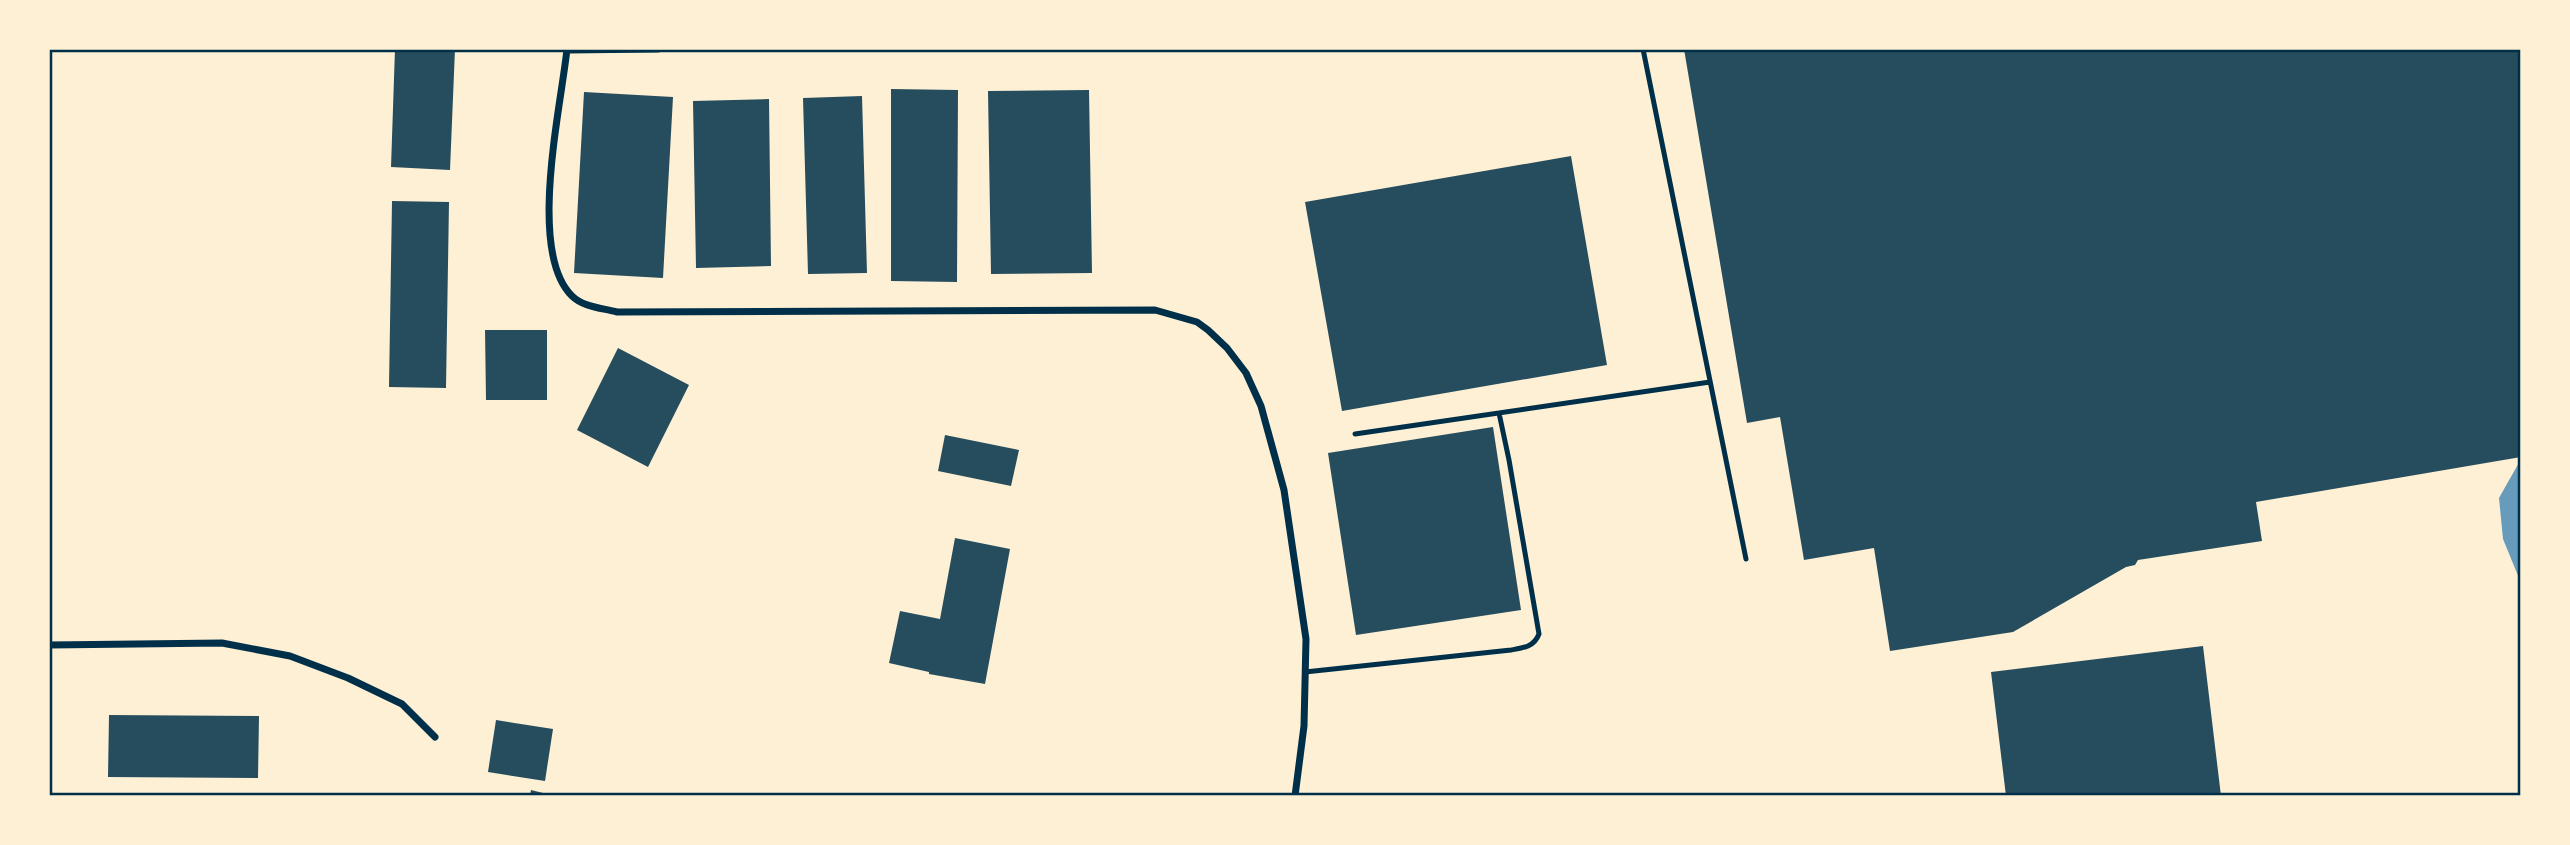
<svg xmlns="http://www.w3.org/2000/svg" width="2570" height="845" viewBox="0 0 2570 845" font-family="Arial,sans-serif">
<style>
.water{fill:#669bbc}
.building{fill:#264d5e}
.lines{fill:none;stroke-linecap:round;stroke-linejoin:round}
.service{stroke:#003049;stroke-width:5}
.minor{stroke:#003049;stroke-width:7}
.neatline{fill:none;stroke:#003049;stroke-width:2.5}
</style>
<rect width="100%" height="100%" fill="#fdf0d5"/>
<!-- water -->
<path class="water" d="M2521,459V583L2503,539L2499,498Z"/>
<!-- building -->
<path class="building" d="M395,49H455L450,170L391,167Z
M1684,49H2521V457L2256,502L2262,541L2138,560L2135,565L2126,567L2013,632L1890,651L1874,548L1804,560L1780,417L1747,423Z
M891,89L958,90L957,282L891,281Z
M1089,90L1092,273L991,274L988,91Z
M584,92L673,97L663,278L574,273Z
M862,96L867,273L808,274L803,98Z
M769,99L771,266L696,268L693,101Z
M1571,156L1607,365L1342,411L1305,202Z
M392,201L449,202L446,388L389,387Z
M485,330H547V400H486Z
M618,348L689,385L648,467L577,430Z
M1493,427L1521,610L1356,635L1328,453Z
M945,435L1019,450L1011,486L938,471Z
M955,538L1010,549L985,684L929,674V672L889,663L900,611L940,619Z
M2203,646L2221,796H2006L1991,672Z
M109,715L259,716L258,778L108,777Z
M496,720L553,729L545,781L488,772Z
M531,790L551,795V796H530Z"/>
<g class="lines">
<!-- service -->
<path class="service" d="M1643,49L1746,559
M1355,434L1710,382
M1305,672L1511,650C1523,648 1534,647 1539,634L1509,460L1499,413"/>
<!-- minor -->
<path class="minor" d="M567,49C561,107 527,252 572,296C583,307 602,308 617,312L1155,310L1197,322L1208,330L1227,348L1246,373L1261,406L1284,490L1306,639L1304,726L1295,796
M567,50L658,49
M49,645L222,643L290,656L348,678L402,704L435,737"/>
</g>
<!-- border -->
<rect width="2570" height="845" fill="none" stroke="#fdf0d5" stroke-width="102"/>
<rect x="51" y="51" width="2468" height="743" class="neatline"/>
</svg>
